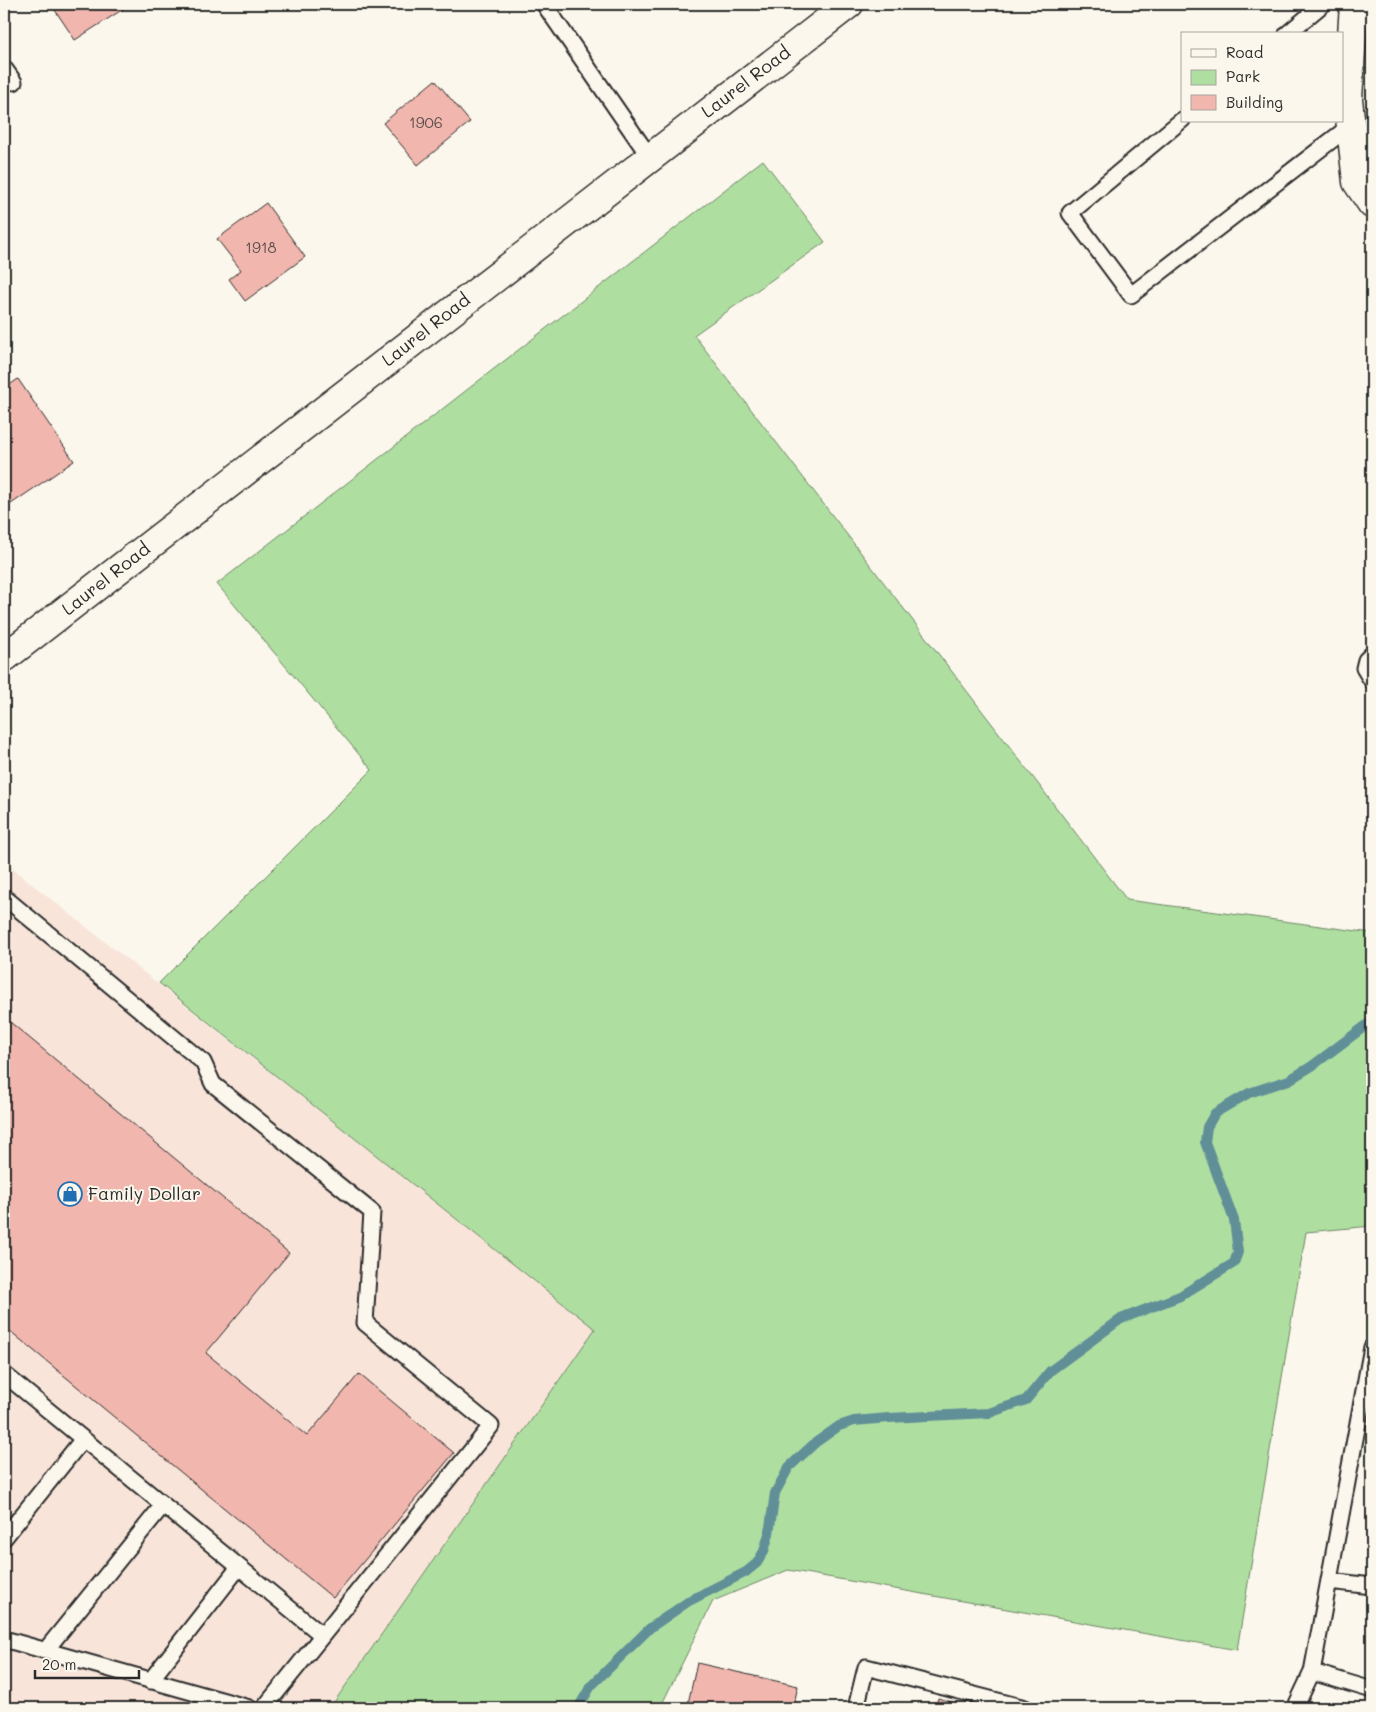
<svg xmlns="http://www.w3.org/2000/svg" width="1376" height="1712" viewBox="0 0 1376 1712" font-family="Mali,sans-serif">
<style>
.built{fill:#f8e4d9}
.green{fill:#afdfa0;stroke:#6d8566}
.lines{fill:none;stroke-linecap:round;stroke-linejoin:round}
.stream{stroke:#608f98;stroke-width:10}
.building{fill:#f1b6ae;stroke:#2b2b2b}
.lane-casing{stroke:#2b2b2b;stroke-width:19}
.street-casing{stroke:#2b2b2b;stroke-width:31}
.secondary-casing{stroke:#2b2b2b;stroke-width:31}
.lane{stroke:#fbf7ec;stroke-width:15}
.street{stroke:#fbf7ec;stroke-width:28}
.secondary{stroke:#fbf7ec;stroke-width:28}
.labels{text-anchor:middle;stroke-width:4;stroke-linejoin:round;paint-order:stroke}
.number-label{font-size:15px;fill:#5c4e4c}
.street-label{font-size:18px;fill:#2b2b2b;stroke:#fbf7ec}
.poi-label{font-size:18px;fill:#2b2b2b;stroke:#fbf7ec;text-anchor:start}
</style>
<rect width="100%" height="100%" fill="#fbf7ec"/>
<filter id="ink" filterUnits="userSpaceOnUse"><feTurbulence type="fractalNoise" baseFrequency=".02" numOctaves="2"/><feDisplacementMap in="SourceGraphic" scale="10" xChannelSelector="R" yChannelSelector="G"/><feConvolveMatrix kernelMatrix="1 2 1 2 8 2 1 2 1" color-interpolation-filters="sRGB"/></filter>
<g filter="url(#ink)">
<!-- built -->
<path class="built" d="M4,862L595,1329L330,1708H4Z"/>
<!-- green -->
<path class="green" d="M763,160L825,242L694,335L1127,900L1372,933V1226L1306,1232L1237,1650L788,1570L713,1601L660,1708H330L595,1329L159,983L372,770L217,584Z"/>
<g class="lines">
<!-- stream -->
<path class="stream" d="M578,1708L591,1686L650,1628L689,1601L746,1572L757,1563L764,1551L769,1534L775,1493L789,1467L815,1443L839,1426L854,1421L889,1418L989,1413L1026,1400L1050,1371L1121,1319L1180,1296L1234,1263L1238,1252L1234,1220L1205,1142L1207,1127L1215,1113L1249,1093L1289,1080L1312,1066L1372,1021"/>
</g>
<!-- building -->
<path class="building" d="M51,4H131L75,40Z
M435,80L470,122L418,165L383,123Z
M266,203L305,257L245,301L229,279L241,270L217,239Z
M18,379L74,461L11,504L4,493V389Z
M4,1017L289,1253L206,1353L307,1436L359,1374L454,1453L333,1598L4,1326Z
M697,1663L798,1686L793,1708H687Z
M938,1698L972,1708H935Z
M1325,1704L1341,1708H1324Z"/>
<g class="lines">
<!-- lane casing -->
<g class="lane-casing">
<path id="lane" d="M544,4L649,156
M1287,34L1323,4
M4,68L14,82
M1182,120L1070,213L1131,295L1350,126
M1372,654L1366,660L1364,668L1372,681
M4,897L203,1062L213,1084L372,1212L365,1323L491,1426L264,1708
M4,1374L322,1635
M4,1538L83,1439
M1329,1581L1372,1586
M4,1639L249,1708
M45,1651L163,1505
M1312,1672L1372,1347
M150,1681L239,1567
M856,1708L866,1667L1025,1708
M1295,1708L1312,1672L1372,1690"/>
</g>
<!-- street casing -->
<g class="street-casing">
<path id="street" d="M1354,4L1348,99L1357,182L1372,204"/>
</g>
<!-- secondary casing -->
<g class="secondary-casing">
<path id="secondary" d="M4,658L849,4"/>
</g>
<!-- lane -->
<use href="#lane" class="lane"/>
<!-- street -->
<use href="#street" class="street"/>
<!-- secondary -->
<use href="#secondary" class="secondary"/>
</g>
</g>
<!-- icons -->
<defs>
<g id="shop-ring" transform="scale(1.25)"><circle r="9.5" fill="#fbf7ec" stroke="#1f6fb2" stroke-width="1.5"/><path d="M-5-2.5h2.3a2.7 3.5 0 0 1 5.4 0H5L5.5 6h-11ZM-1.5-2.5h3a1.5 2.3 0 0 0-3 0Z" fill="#1f6fb2"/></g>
</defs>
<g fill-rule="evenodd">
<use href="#shop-ring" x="70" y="1194"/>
</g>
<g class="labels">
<!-- number labels -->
<g class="number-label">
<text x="426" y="128">1906</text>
<text x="261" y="253">1918</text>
</g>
<!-- street labels -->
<g class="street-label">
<text transform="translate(746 82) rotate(-37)" y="6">Laurel Road</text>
<text transform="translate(426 330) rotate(-38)" y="6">Laurel Road</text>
<text transform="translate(106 579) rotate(-38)" y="6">Laurel Road</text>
</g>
<!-- poi labels -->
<g class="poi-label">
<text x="88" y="1200">Family Dollar</text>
</g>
</g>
<!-- margin -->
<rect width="1376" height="1712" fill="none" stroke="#fbf7ec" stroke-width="20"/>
<rect x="10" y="10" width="1356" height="1692" fill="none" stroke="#2b2b2b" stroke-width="2" filter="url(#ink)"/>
<!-- legend -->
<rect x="1181" y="32" width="162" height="90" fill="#fbf7ec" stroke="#a8a59f"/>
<rect x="1191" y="49" width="25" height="8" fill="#fbf7ec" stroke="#a8a59f"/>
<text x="1226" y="58" font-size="15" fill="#2b2b2b">Road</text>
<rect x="1191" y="70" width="25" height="15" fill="#afdfa0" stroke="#a8a59f"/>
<text x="1226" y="82" font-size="15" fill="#2b2b2b">Park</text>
<rect x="1191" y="95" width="25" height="15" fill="#f1b6ae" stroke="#a8a59f"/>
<text x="1226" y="108" font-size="15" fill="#2b2b2b">Building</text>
<!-- scale -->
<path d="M35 1670v8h104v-8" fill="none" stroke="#2b2b2b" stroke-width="2.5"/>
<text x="42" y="1670" font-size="15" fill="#2b2b2b" stroke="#fbf7ec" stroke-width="4" paint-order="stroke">20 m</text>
</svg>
